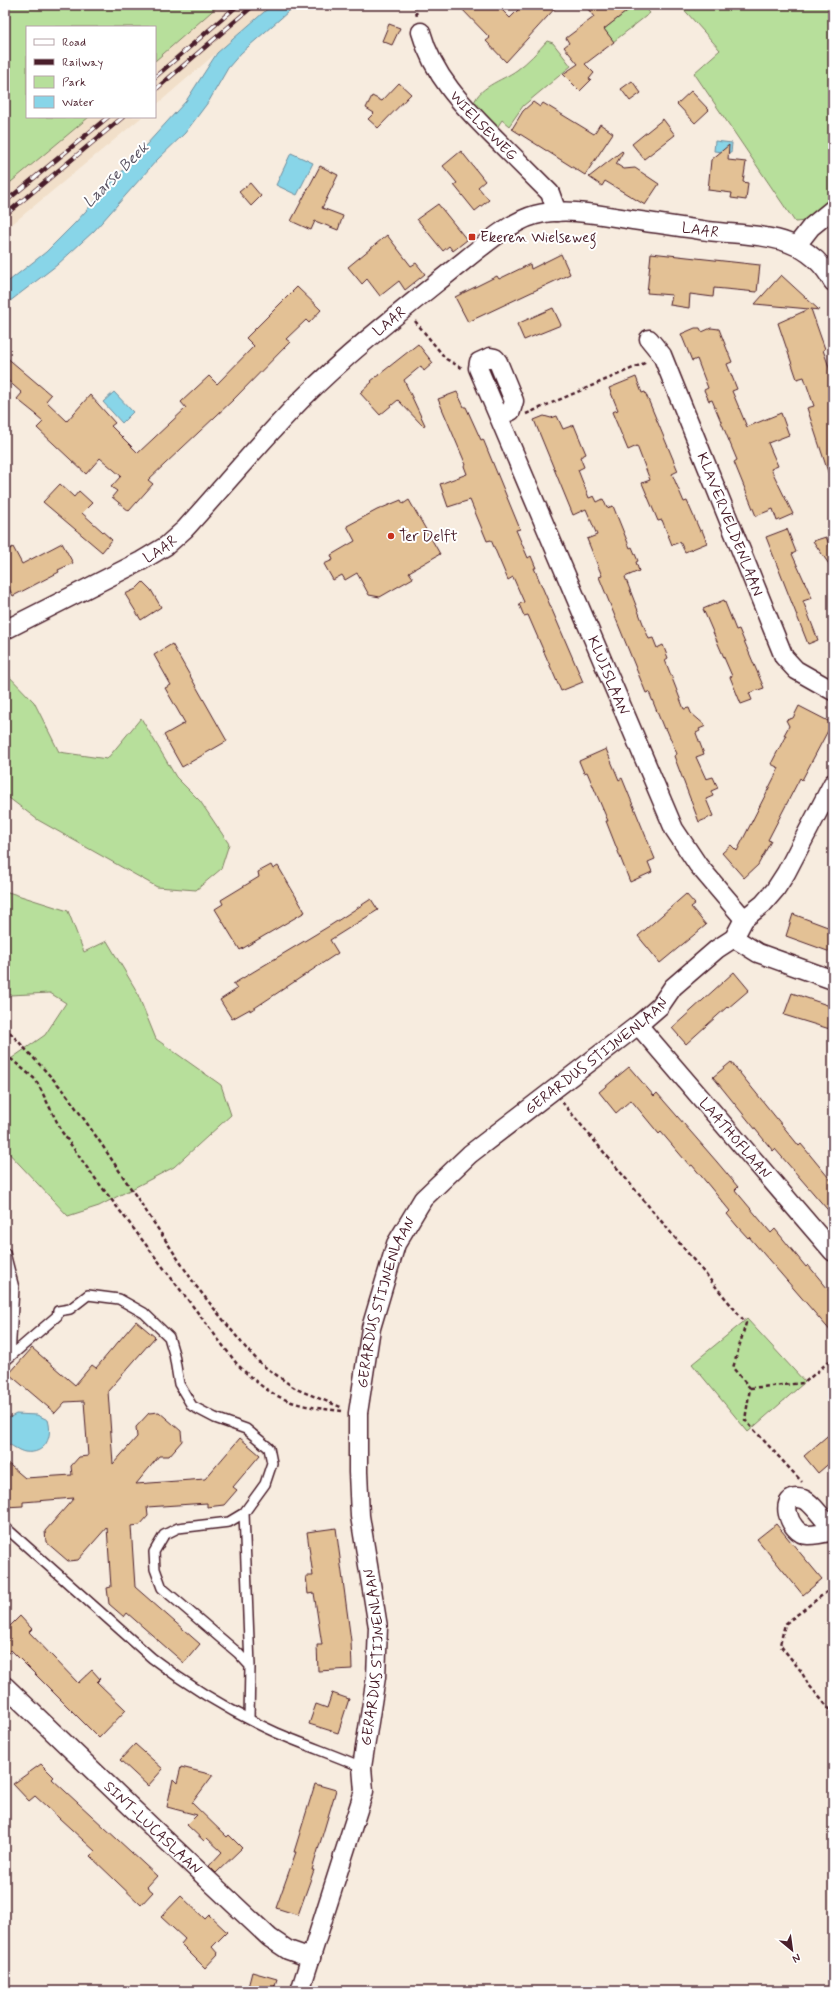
<svg xmlns="http://www.w3.org/2000/svg" width="838" height="1996" viewBox="0 0 838 1996" font-family="Mynerve,sans-serif">
<style>
.built{fill:#f1dfc9}
.green{fill:#b7df9b;stroke:#807f63}
.water{fill:#88d5e8;stroke:#6f8c9c}
.building{fill:#e3c195;stroke:#4a1f2b}
.lines{fill:none;stroke-linecap:round;stroke-linejoin:round}
.lane-casing{stroke:#4a1f2b;stroke-width:12}
.street-casing{stroke:#4a1f2b;stroke-width:21}
.path{stroke:#4a1f2b;stroke-width:2.5;stroke-dasharray:4 3;stroke-linecap:butt}
.lane{stroke:#fff;stroke-width:9}
.street{stroke:#fff;stroke-width:18}
.rail-casing{stroke:#4a1f2b;stroke-width:4.5}
.rail{stroke:#fff;stroke-width:3;stroke-dasharray:9;stroke-linecap:butt}
.poi-dot{fill:#c8321e;stroke:#fff;stroke-width:1.5}
.labels{text-anchor:middle;stroke-width:4;stroke-linejoin:round;paint-order:stroke}
.street-label{font-size:15px;fill:#4a1f2b;stroke:#fff}
.poi-label{font-size:15px;fill:#4a1f2b;stroke:#fff;text-anchor:start}
.water-label{font-size:16px;font-style:italic;fill:#5d5664;stroke:#fff}
</style>
<rect width="100%" height="100%" fill="#f7ecdf"/>
<filter id="ink" filterUnits="userSpaceOnUse"><feTurbulence type="fractalNoise" baseFrequency=".025" numOctaves="2"/><feDisplacementMap in="SourceGraphic" scale="8" xChannelSelector="R" yChannelSelector="G"/><feConvolveMatrix kernelMatrix="1 2 1 2 8 2 1 2 1" color-interpolation-filters="sRGB"/></filter>
<g filter="url(#ink)">
<!-- built -->
<path class="built" d="M219,5H272L155,106V61Z
M89,117H142L5,230V187Z"/>
<!-- green -->
<path class="green" d="M5,5H219L155,61V27H27V117H89L5,187Z
M635,5H643L650,13L613,42L604,29Z
M680,5H833V199L806,221L795,222L694,73L720,50Z
M547,41L553,43L571,66L523,106L509,126L502,120L494,132L473,107C476,87 502,81 517,70C528,62 538,51 547,41Z
M490,365L506,403L503,404L487,372V366Z
M5,672L34,702L59,752L107,759L141,718L176,777L200,801L229,844L221,869L196,890L157,887L38,820L5,795Z
M8,892L68,911L84,952L107,941L136,990L156,1039L221,1085L231,1115L174,1167L99,1206L68,1216L5,1149V1063L45,1035L66,1003L50,993L10,995L5,990V896Z
M747,1319L805,1382L748,1432L692,1364Z"/>
<!-- water -->
<path class="water" d="M272,5H296L241,53L228,68L209,101L185,133L157,160L94,231L57,265L5,305V284L46,252L75,223L186,101L217,53Z
M715,141L732,143L731,153L714,151Z
M291,153L313,163L297,195L276,185Z
M114,392L133,412L122,423L103,402Z
M16,1414L37,1415L48,1420C53,1436 46,1455 25,1452C19,1451 11,1445 5,1442V1423L7,1419Z"/>
<!-- building -->
<path class="building" d="M458,5H497L510,18L523,5H558L506,62L486,41L490,38Z
M585,5H635L604,29L614,42L585,64L594,73L589,79L591,80L580,91L563,74L578,64L564,47L569,43L566,38L594,17Z
M389,24L400,28L392,45L382,41Z
M632,81L641,93L630,101L621,89Z
M399,83L411,94L378,128L368,119L374,113L366,108L372,96L382,101Z
M691,91L709,110L695,123L677,104Z
M533,102L540,107L543,103L594,134L600,124L613,133L585,175L512,129L523,111Z
M663,119L675,135L644,159L632,144Z
M729,145L728,160L746,162L743,182L748,183L746,200L731,198L732,193L708,190L711,160Z
M461,151L485,181L478,187L489,200L475,211L454,185L457,183L443,166Z
M622,151L623,152L616,164L624,169L635,168L659,184L645,205L605,181L602,186L589,177Z
M320,166L338,175L322,208L343,216L338,230L315,221L311,230L291,221Z
M250,183L261,196L251,206L239,192Z
M438,204L467,240L453,251L449,246L443,251L417,219Z
M387,235L411,266L416,263L425,274L405,290L399,281L380,296L367,279L362,284L348,267Z
M651,253L760,265L757,292L714,288L713,297L690,294L689,308L670,305L672,295L647,293Z
M561,254L570,274L468,322L455,297L497,276L499,279L530,264L531,269Z
M781,275L819,310L811,309L825,349L823,350L833,378V481H831L807,408L814,406L804,377L797,379L778,323L809,309L755,304Z
M297,287L321,310L309,323L306,320L286,339L290,342L233,400L148,480L153,484L129,511L112,497L117,491L111,487L121,476L100,458L86,474L37,428L43,422L36,416L37,415L17,399L22,393L5,378V356L51,395L46,401L67,421L90,395L115,423L111,426L138,453L186,408L181,402L209,376L217,384L254,346L246,338Z
M553,308L561,325L524,340L517,324Z
M695,328H700L702,332L711,328L719,329L732,362L727,364L737,389L732,391L747,427L781,413L789,435L768,443L778,466L771,469L793,514L777,521L773,509L756,516L734,462L737,460L712,400L709,401L704,390L708,388L697,359L692,361L681,334Z
M418,344L433,363L424,371L421,366L404,380L425,425L423,426L398,400L380,415L360,393L372,382L371,381Z
M636,377L642,393L645,392L678,471L672,474L684,502L687,501L700,531L702,530L707,543L685,552L680,542L672,545L662,520L658,521L642,483L650,480L637,446L628,450L612,412L618,410L609,388Z
M457,392L464,407H466L481,440L483,439L520,529L516,530L528,558L531,556L536,568H534L583,682L561,691L528,615L524,616L519,604L524,602L513,577L508,580L491,540L487,541L470,500L448,507L440,484L467,474L464,466L466,465L438,399Z
M544,416L551,418L557,416L563,429L574,425L586,454L580,457L584,467L578,470L589,498L594,496L597,502L603,499L607,508L613,506L630,548L632,547L638,561L636,562L639,571L625,577L649,639L653,638L657,648L663,645L668,658L665,660L684,709L689,708L691,713L706,726L699,729L700,731L696,733L704,754L696,757L706,779L713,777L718,788L711,791L713,796L706,799L713,816L699,822L674,756L677,754L666,728L664,729L649,692L646,693L599,577L602,576L587,539L597,535L586,509L573,515L534,420Z
M60,484L74,497L79,491L92,503L82,513L112,540L102,552L43,502Z
M401,500L403,504L409,500L440,554L409,572L413,578L380,597L369,595L357,573L345,580L342,575L333,580L324,564L333,560L331,555L355,541L347,526L377,510Z
M787,529L796,552L792,554L812,598L803,601L818,640L808,644L766,537Z
M826,537L833,554V570L813,541Z
M62,543L73,563L58,570L59,572L13,596L5,581V552L13,547L22,564Z
M143,582L151,590L161,607L141,620L125,594L136,589Z
M724,600L736,630L739,629L764,688L749,693L752,700L741,704L730,677L732,676L703,609Z
M172,644L227,741L182,767L164,735L185,723L165,688L171,685L154,655Z
M799,706L832,723L802,780L800,778L768,840L771,841L758,865L744,878L722,853L731,845L737,851L779,768L771,764L786,735H784L789,726L786,720L793,718Z
M606,749L619,780L622,778L655,859L648,862L652,872L630,882L606,821H608L587,772L584,773L579,761Z
M271,865L273,869L278,866L305,912L240,950L215,909L223,904L221,900L259,877L258,872Z
M686,894L695,904L691,907L706,925L660,963L638,936Z
M371,899L378,910L330,940L338,953L250,1011V1009L232,1019L220,1000L237,989L233,984L331,925Z
M793,914L833,929V953L786,936Z
M734,972L749,990L728,1008L727,1007L686,1044L672,1028Z
M792,993L833,1007V1030L784,1015Z
M731,1062L799,1146L801,1144L833,1183V1216L775,1149L773,1151L713,1077Z
M629,1067L654,1096L657,1093L717,1162L738,1187L735,1190L771,1233L775,1229L806,1267L808,1265L833,1295V1334L749,1237L748,1238L737,1226L727,1214L730,1211L692,1165L690,1166L661,1132L659,1134L631,1100L616,1113L599,1092Z
M136,1321L155,1337L108,1391L113,1464L137,1437L136,1427L149,1413L159,1412L181,1431L182,1441L169,1456H159L136,1484L205,1479L240,1438L260,1455L233,1487L237,1490L224,1505L207,1507V1503L147,1507L148,1516L140,1525L131,1526L135,1587L200,1644L184,1663L127,1613L124,1617L109,1604L107,1588L111,1587L107,1527L78,1560L68,1561L46,1542L45,1531L74,1498L23,1502V1506L5,1507V1461L25,1478L72,1475L71,1466L79,1457L88,1456L84,1401L65,1402L55,1413L9,1374L32,1348L75,1385L92,1365L96,1368Z
M833,1431V1460L818,1473L804,1456Z
M776,1524L822,1579L803,1595L757,1539Z
M336,1528L351,1641L352,1669L318,1671L317,1645H322L314,1593L308,1594L306,1576H313L307,1532Z
M20,1616L32,1629L29,1632L78,1683L92,1670L100,1679L97,1682L126,1710L99,1738L11,1650L5,1656V1631Z
M332,1693L349,1699L338,1733L309,1724L316,1704L327,1708Z
M135,1744L163,1769L148,1786L120,1760Z
M41,1764L54,1777L52,1779L157,1876L147,1887L153,1892L141,1905L90,1856L95,1851L35,1796L29,1801L13,1784Z
M181,1767L213,1775L192,1803L227,1837L229,1835L242,1848L216,1873L209,1866L222,1852L207,1838L204,1841L187,1825L197,1815L167,1807L173,1779L177,1783Z
M315,1784L336,1790L312,1870H314L298,1915L276,1908L296,1852H294Z
M181,1896L205,1919L209,1915L227,1932L212,1947L218,1954L205,1968L181,1944L185,1939L161,1917Z
M252,1972L277,1979L273,1991H247Z"/>
<g class="lines">
<!-- lane casing -->
<g class="lane-casing">
<path id="lane" d="M5,1253L14,1288L10,1356
M5,1361L57,1316L58,1311L70,1309L88,1295L119,1299L144,1313L169,1337L174,1354L179,1384L192,1406L215,1418L246,1429L269,1448L272,1463L265,1484L244,1513L250,1666L249,1718
M244,1513L229,1522L178,1528L164,1535L154,1552L155,1569L162,1588L238,1653L250,1666
M5,1527L152,1658C191,1688 233,1713 277,1733C305,1745 334,1755 362,1767"/>
</g>
<!-- street casing -->
<g class="street-casing">
<g id="street">
<path id="s1" d="M421,32C433,76 463,106 494,137C513,156 532,175 550,193L557,212"/>
<path d="M797,245L811,227L833,209"/>
<path id="s2" d="M649,339L662,355L784,657L796,670L833,691"/>
<path id="s3" d="M499,416L511,411L514,401L498,362L495,358L490,357L479,362L478,368L674,829L698,865L744,919"/>
<path id="s4" d="M5,630L141,561L166,546L185,529C224,486 261,441 302,399C348,353 399,313 450,272C472,255 508,222 535,215C568,207 600,215 633,220C658,224 683,227 708,231C758,237 806,232 833,282"/>
<path d="M734,938L758,953L833,980"/>
<path id="s5" d="M638,1025L833,1252"/>
<path d="M833,1530C826,1523 812,1502 803,1499C776,1491 788,1534 808,1535C816,1535 825,1533 833,1531"/>
<path id="s6" d="M5,1686L154,1829L270,1938L288,1950L311,1958"/>
<path id="s7" d="M300,1991L364,1791L362,1767L376,1677L378,1627L360,1516L358,1472V1413L371,1328L396,1244L423,1199L470,1154L638,1025L660,1006L673,987L717,949L734,938L744,919L763,904L775,890L786,873L833,783"/>
</g>
</g>
<!-- path -->
<path class="path" d="M415,5L417,17
M415,321L446,359L462,368
M526,414L647,362
M5,1027L64,1091L98,1139L196,1286L245,1347L261,1364L296,1389L343,1408
M5,1054L36,1080L62,1132L88,1169L237,1364C273,1400 292,1406 342,1411
M562,1102L746,1323L733,1368L750,1388L745,1420L802,1482
M750,1388L804,1383L833,1358
M833,1587L785,1624L780,1645L801,1671L808,1684L833,1713"/>
<!-- lane -->
<use href="#lane" class="lane"/>
<!-- street -->
<use href="#street" class="street"/>
<!-- rail casing -->
<g class="rail-casing">
<path id="rail" d="M155,77L238,5
M155,90L254,5
M5,202L108,117
M5,215L123,117"/>
</g>
<!-- rail -->
<use href="#rail" class="rail"/>
</g>
</g>
<!-- markers -->
<g class="poi-dot">
<rect x="468" y="233" width="8" height="8" rx="2"/>
<circle cx="391" cy="536" r="4"/>
</g>
<g class="labels">
<!-- street labels -->
<g class="street-label">
<text dy="5" stroke="none"><textPath href="#s1" startOffset="114">WIELSEWEG</textPath></text>
<text dy="5" stroke="none"><textPath href="#s4" startOffset="847">LAAR</textPath></text>
<text dy="5" stroke="none"><textPath href="#s4" startOffset="499">LAAR</textPath></text>
<text dy="5" stroke="none"><textPath href="#s2" startOffset="203">KLAVERVELDENLAAN</textPath></text>
<text dy="5" stroke="none"><textPath href="#s4" startOffset="175">LAAR</textPath></text>
<text dy="5" stroke="none"><textPath href="#s3" startOffset="428">KLUISLAAN</textPath></text>
<text dy="5" stroke="none"><textPath href="#s7" startOffset="1042">GERARDUS STIJNENLAAN</textPath></text>
<text dy="5" stroke="none"><textPath href="#s5" startOffset="149">LAATHOFLAAN</textPath></text>
<text dy="5" stroke="none"><textPath href="#s7" startOffset="705">GERARDUS STIJNENLAAN</textPath></text>
<text dy="5" stroke="none"><textPath href="#s7" startOffset="345">GERARDUS STIJNENLAAN</textPath></text>
<text dy="5" stroke="none"><textPath href="#s6" startOffset="205">SINT-LUCASLAAN</textPath></text>
</g>
<!-- poi labels -->
<g class="poi-label">
<text x="480" y="242">Ekeren Wielseweg</text>
<text x="399" y="541">Ter Delft</text>
</g>
<!-- water labels -->
<g class="water-label">
<text transform="translate(115 174) rotate(-45)" y="6">Laarse Beek</text>
</g>
</g>
<!-- margin -->
<rect width="838" height="1996" fill="none" stroke="#fff" stroke-width="20"/>
<rect x="10" y="10" width="818" height="1976" fill="none" stroke="#4a1f2b" stroke-width="1.5" filter="url(#ink)"/>
<!-- legend -->
<rect x="26" y="26" width="130" height="92" fill="#ffffff" stroke="#b7a5aa"/>
<rect x="34" y="39" width="20" height="6" fill="#ffffff" stroke="#b7a5aa"/>
<text x="62" y="46" font-size="12" fill="#4a1f2b">Road</text>
<rect x="34" y="59" width="20" height="6" fill="#4a1f2b" stroke="#b7a5aa"/>
<text x="62" y="66" font-size="12" fill="#4a1f2b">Railway</text>
<rect x="34" y="76" width="20" height="12" fill="#b7df9b" stroke="#b7a5aa"/>
<text x="62" y="86" font-size="12" fill="#4a1f2b">Park</text>
<rect x="34" y="96" width="20" height="12" fill="#88d5e8" stroke="#b7a5aa"/>
<text x="62" y="106" font-size="12" fill="#4a1f2b">Water</text>
<!-- north arrow -->
<g transform="translate(792 1950) rotate(151)" stroke="#ffffff" stroke-width="3" paint-order="stroke">
<path d="M0-3L7 15L0 10L-7 15Z" fill="#4a1f2b"/>
<text y="-6" font-size="11" font-weight="bold" text-anchor="middle" fill="#4a1f2b">N</text>
</g>
</svg>
